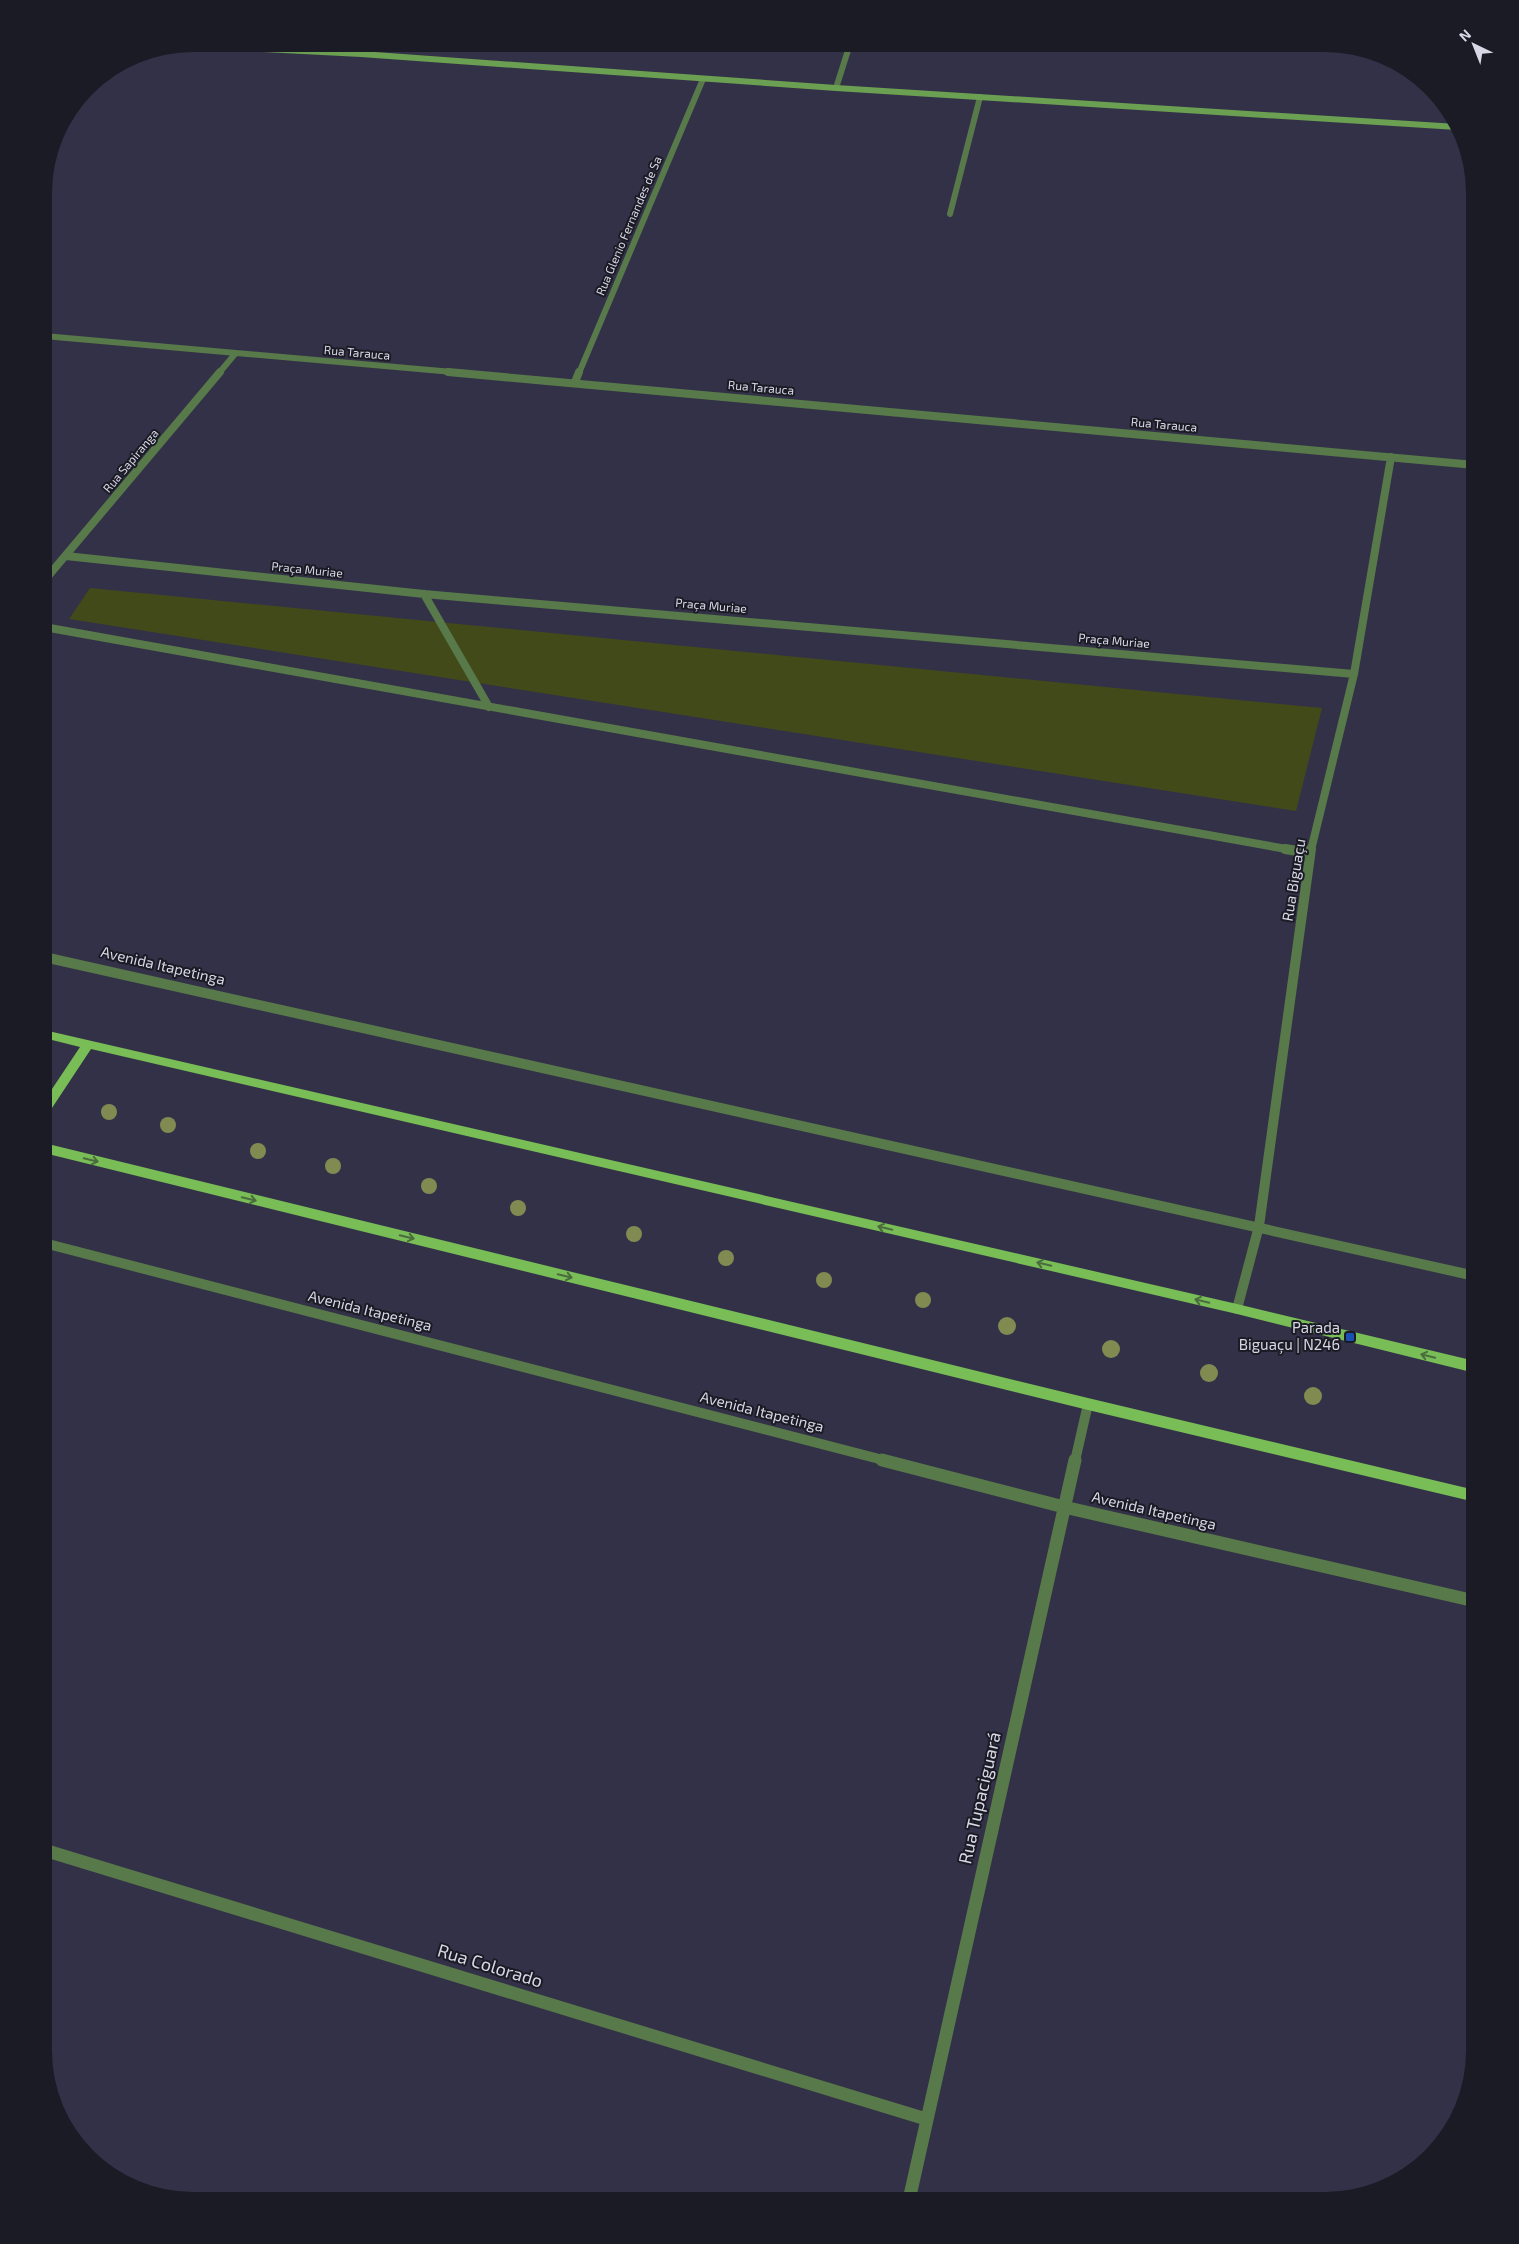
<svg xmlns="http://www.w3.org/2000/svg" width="1519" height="2244" viewBox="0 0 1519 2244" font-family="'Exo 2',sans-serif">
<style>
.green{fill:#424a1a}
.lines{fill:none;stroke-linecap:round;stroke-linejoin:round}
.minor-far3{stroke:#587949;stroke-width:6}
.minor-far2{stroke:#587949;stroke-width:8}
.minor-far1{stroke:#587949;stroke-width:10}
.minor{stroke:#587949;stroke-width:13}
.secondary{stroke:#6b9f51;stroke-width:6}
.primary{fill:#79bd56;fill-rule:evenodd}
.tree{fill:#818b51}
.oneway{stroke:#4a6c3e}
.transit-dot{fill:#1a4fb4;stroke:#1b1b25;stroke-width:2}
.labels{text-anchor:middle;stroke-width:4;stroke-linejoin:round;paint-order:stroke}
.far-street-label{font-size:12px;fill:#d8d7e6;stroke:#1b1b25}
.street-label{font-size:15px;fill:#d8d7e6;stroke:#1b1b25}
.poi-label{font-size:15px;fill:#d8d7e6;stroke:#1b1b25;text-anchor:end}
.near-street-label{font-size:18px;fill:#d8d7e6;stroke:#1b1b25}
</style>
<rect width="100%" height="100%" fill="#333147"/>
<!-- green -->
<path class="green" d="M90,588L1322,708L1296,811L69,619Z"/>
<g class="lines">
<!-- minor-far3 -->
<path class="minor-far3" d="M836,88L850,44
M950,214L980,97
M44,336L464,373
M219,373L235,354
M579,373L703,79"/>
<!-- minor-far2 -->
<path class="minor-far2" d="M448,372L1475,465
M575,382L579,372
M66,556L424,594L1354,674
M44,581L220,372
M424,594L489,707
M44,627L1292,850
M1311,850L1354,674L1391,457"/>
<!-- minor-far1 -->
<path class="minor-far1" d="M1285,849L1310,853
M44,957L1475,1276
M44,1243L887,1461
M1237,1309L1259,1226L1311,849
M1075,1461L1088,1404"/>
<!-- minor -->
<path class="minor" d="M882,1460L1064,1507L1475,1601
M44,1850L926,2119
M909,2200L1075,1460"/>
<!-- secondary -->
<path class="secondary" d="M189,45L361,54L836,88L1457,127"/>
<!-- primary -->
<path class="primary" d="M44,1030L1237,1304L1475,1361V1373L1237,1314L91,1049L48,1114L44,1116V1101L80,1047L44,1038Z
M44,1143L1088,1398L1475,1490V1502L1088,1410L44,1153Z"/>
</g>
<!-- trees -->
<g class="tree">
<circle cx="109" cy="1112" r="8"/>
<circle cx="168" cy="1125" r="8"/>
<circle cx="258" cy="1151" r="8"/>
<circle cx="333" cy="1166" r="8"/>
<circle cx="429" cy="1186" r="8"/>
<circle cx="518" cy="1208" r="8"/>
<circle cx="634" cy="1234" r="8"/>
<circle cx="726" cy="1258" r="8"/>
<circle cx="824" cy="1280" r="8"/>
<circle cx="923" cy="1300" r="8"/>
<circle cx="1007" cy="1326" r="9"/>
<circle cx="1111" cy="1349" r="9"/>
<circle cx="1209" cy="1373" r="9"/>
<circle cx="1313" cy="1396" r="9"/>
</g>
<!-- one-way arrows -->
<defs><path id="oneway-shaft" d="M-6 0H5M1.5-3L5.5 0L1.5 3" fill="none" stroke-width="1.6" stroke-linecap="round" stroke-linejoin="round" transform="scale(1.25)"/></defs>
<g class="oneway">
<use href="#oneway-shaft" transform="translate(91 1160) rotate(14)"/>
<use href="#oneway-shaft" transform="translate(249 1199) rotate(14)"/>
<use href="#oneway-shaft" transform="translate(885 1228) rotate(-167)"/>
<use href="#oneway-shaft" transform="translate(407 1237) rotate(14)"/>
<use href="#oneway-shaft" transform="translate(1044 1264) rotate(-167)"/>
<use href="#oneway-shaft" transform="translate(565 1276) rotate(14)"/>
<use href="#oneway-shaft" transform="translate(1202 1301) rotate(-167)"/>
<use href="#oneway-shaft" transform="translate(1428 1356) rotate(-166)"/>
</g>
<!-- markers -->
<rect class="transit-dot" x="1345" y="1332" width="10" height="10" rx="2.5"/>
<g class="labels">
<!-- far-street labels -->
<g class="far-street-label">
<text transform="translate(629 226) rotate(-67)" y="4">Rua Glenio Fernandes de Sa</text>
<text transform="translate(357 353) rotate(5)" y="4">Rua Tarauca</text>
<text transform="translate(761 388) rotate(5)" y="4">Rua Tarauca</text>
<text transform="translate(1164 425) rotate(5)" y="4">Rua Tarauca</text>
<text transform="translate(131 461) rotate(-50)" y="4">Rua Sapiranga</text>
<text transform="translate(307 570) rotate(6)" y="4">Praça Muriae</text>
<text transform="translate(711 606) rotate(5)" y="4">Praça Muriae</text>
<text transform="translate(1114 641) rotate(5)" y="4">Praça Muriae</text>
</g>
<!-- street labels -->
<g class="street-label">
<text transform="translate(1294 880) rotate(-81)" y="5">Rua Biguaçu</text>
<text transform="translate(163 966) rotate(13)" y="5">Avenida Itapetinga</text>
<text transform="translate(370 1311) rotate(14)" y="5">Avenida Itapetinga</text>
<text transform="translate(762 1412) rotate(14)" y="5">Avenida Itapetinga</text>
<text transform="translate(1154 1511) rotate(13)" y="5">Avenida Itapetinga</text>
</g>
<!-- poi labels -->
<g class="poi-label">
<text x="1340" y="1333">Parada<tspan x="1340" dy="17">Biguaçu | N246</tspan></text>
</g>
<!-- near-street labels -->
<g class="near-street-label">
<text transform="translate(980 1798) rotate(-77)" y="6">Rua Tupaciguará</text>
<text transform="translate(490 1966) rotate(17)" y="6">Rua Colorado</text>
</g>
</g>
<!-- crop -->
<path d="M0 0H1519V2244H0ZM193 52H1325A141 141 0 0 1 1466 193V2051A141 141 0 0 1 1325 2192H193A141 141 0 0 1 52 2051V193A141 141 0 0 1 193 52Z" fill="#1b1b25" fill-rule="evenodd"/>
<!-- north arrow -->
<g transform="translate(1474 45) rotate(317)" stroke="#1b1b25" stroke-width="4" paint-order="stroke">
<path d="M0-4L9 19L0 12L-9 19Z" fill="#d8d7e6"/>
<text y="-8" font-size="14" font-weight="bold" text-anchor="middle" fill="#d8d7e6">N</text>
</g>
</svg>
